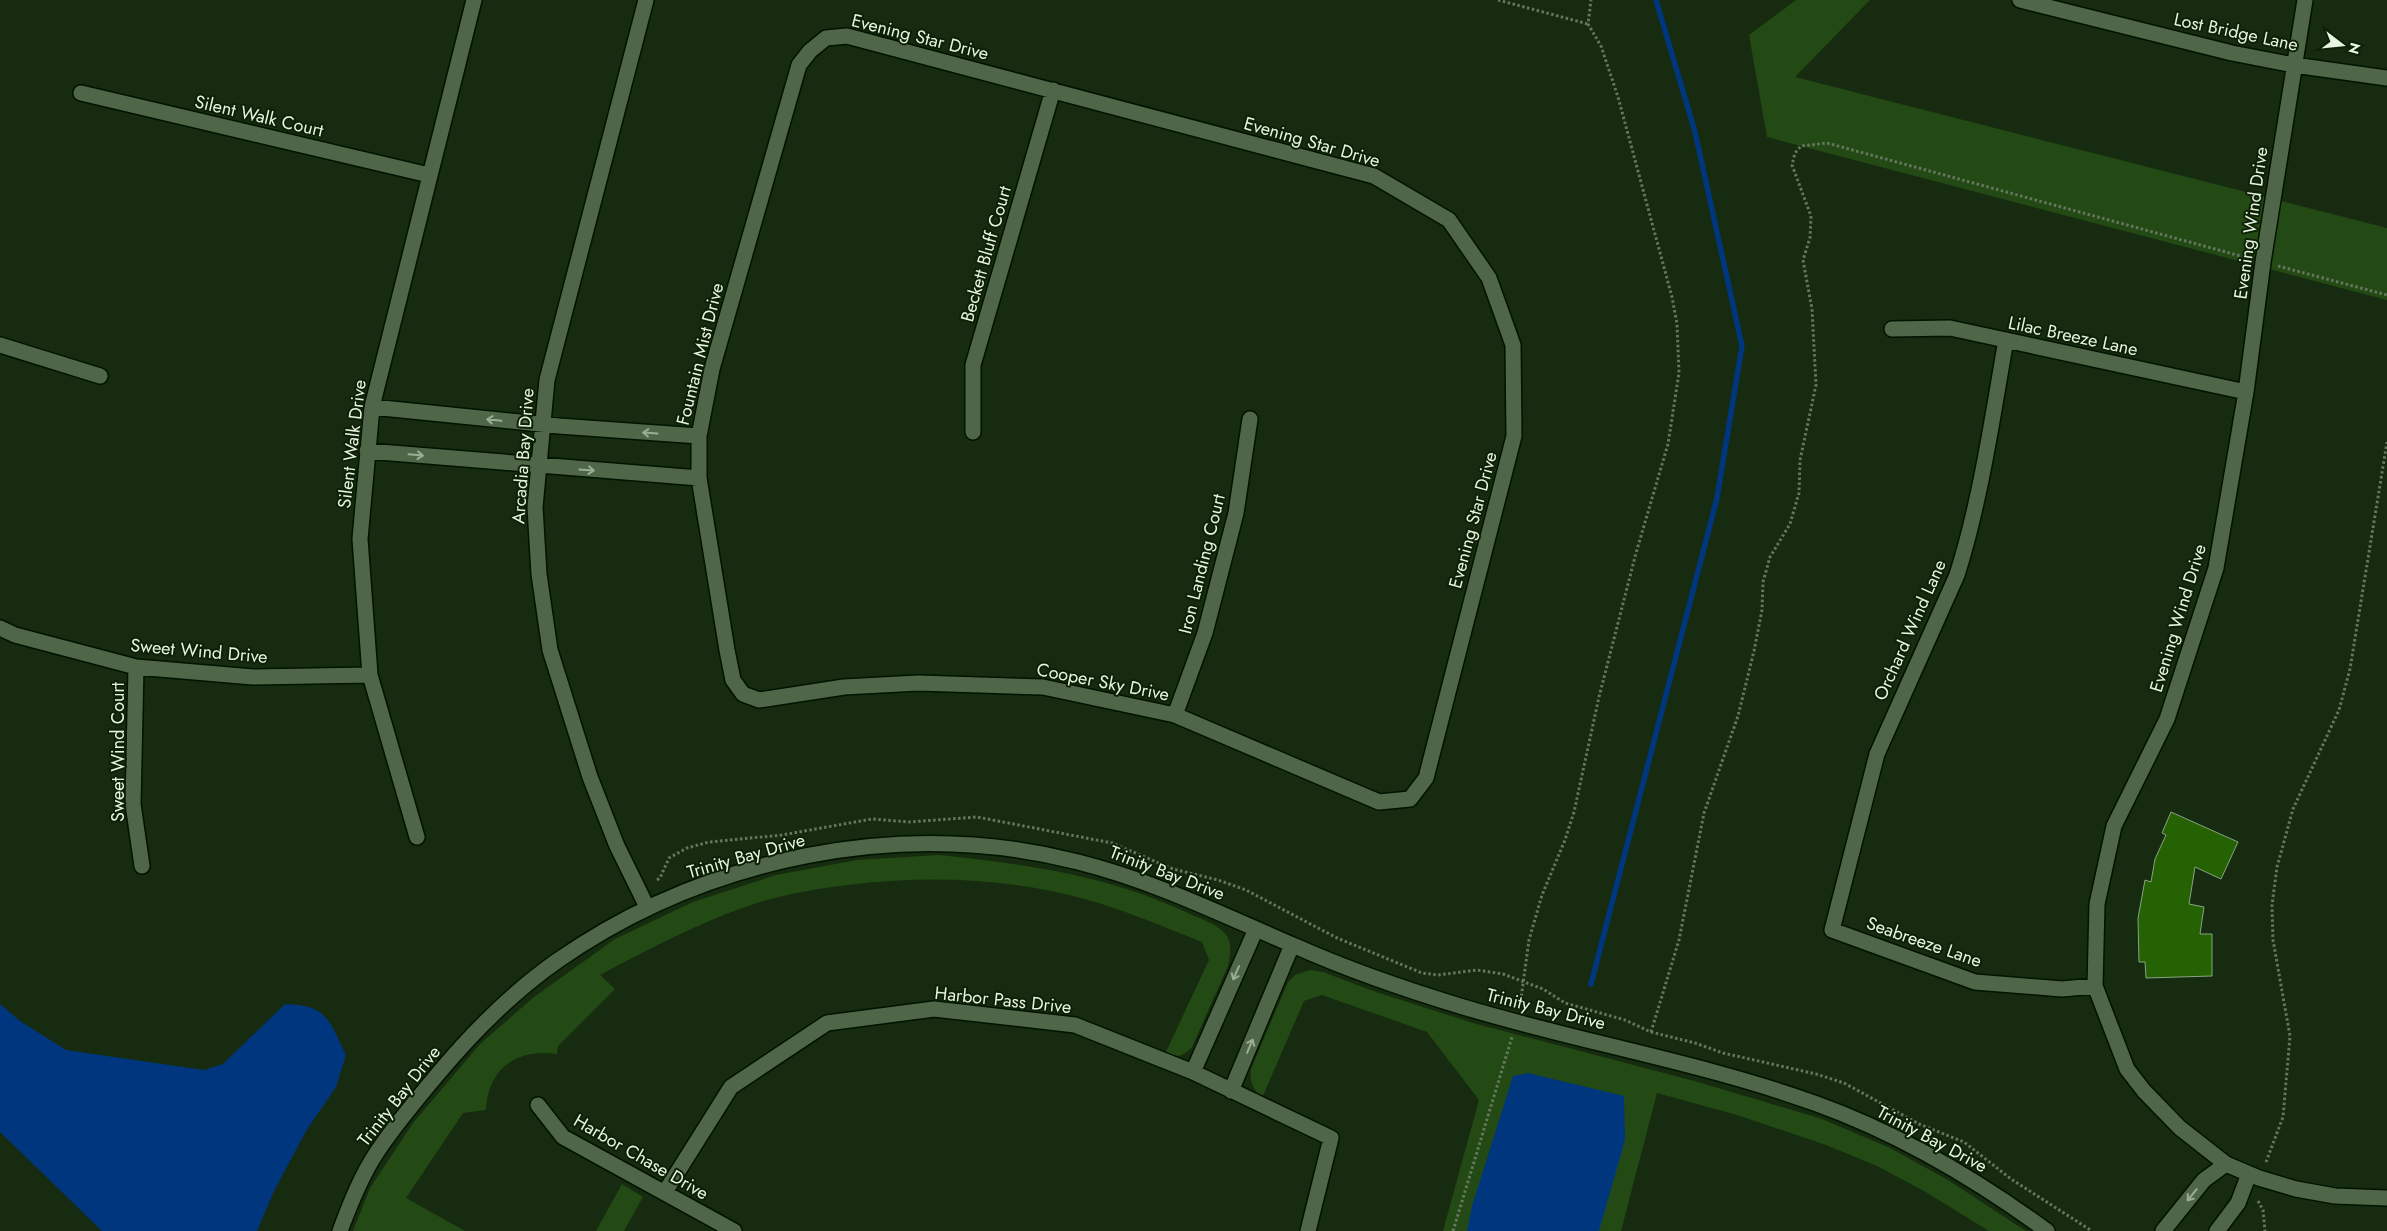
<svg xmlns="http://www.w3.org/2000/svg" width="2387" height="1231" viewBox="0 0 2387 1231" font-family="Jost,sans-serif">
<style>
.green{fill:#234a14}
.water{fill:#00367e}
.lines{fill:none;stroke-linecap:round;stroke-linejoin:round}
.stream{stroke:#00367e;stroke-width:5.5}
.building{fill:#256204;stroke:#89a281}
.minor-casing{stroke:#021300;stroke-width:18}
.path{stroke:#65775e;stroke-width:3;stroke-dasharray:2.5 2.5;stroke-linecap:butt}
.minor{stroke:#4f6748;stroke-width:15}
.oneway{stroke:#9bae95}
.labels{text-anchor:middle;stroke-width:4;stroke-linejoin:round;paint-order:stroke}
.street-label{font-size:18px;fill:#e7f4e2;stroke:#0d2106}
</style>
<rect width="100%" height="100%" fill="#162b0f"/>
<!-- green -->
<path class="green" d="M1796,0H1870L1795,77L2387,228V300L1767,137L1749,35Z
M939,855C1030,865 1104,874 1188,913C1200,919 1219,924 1227,936C1232,944 1230,957 1228,966L1192,1047C1183,1056 1178,1058 1165,1054L1209,960L1202,942C1164,927 1127,911 1088,900C1010,878 928,875 848,885C815,889 779,895 748,906C696,924 649,949 600,975L615,989L558,1046L557,1054C517,1048 488,1068 486,1110L463,1113L406,1198L465,1231H353L370,1188L413,1123L480,1044L534,997L615,939L693,902L776,875L857,860Z
M1310,970L1323,972L1376,992L1473,1023L1698,1082L1822,1119L1890,1148L1948,1180L2026,1231H1989L1924,1191L1877,1166L1826,1145L1737,1115L1657,1093L1621,1231H1443L1479,1100L1427,1032L1322,995L1304,1001L1262,1098C1253,1089 1249,1081 1251,1069L1288,982L1295,975Z
M622,1184L643,1197L624,1231H596Z"/>
<!-- water -->
<path class="water" d="M0,1004L20,1021L66,1050L204,1070L223,1064L285,1004C328,1005 329,1021 346,1055L336,1087L306,1131L274,1191L257,1231H102L0,1132Z
M1528,1073L1624,1096L1625,1140L1599,1231H1467L1472,1206L1513,1076Z"/>
<g class="lines">
<!-- stream -->
<path class="stream" d="M1591,984L1717,498L1742,346L1695,132L1656,0"/>
</g>
<!-- building -->
<path class="building" d="M2171,812L2238,842L2221,879L2195,867L2189,904L2204,907L2200,934H2212V976L2146,978L2145,962H2139L2138,918L2145,880L2151,882L2155,859L2166,835L2162,833Z"/>
<g class="lines">
<!-- minor casing -->
<g class="minor-casing">
<path id="minor" d="M646,0L547,380L535,507L539,574L550,650L590,777L617,846L647,907
M2020,0L2232,53L2294,65L2387,78
M2305,0L2263,262L2246,392L2216,568L2167,719L2114,826L2097,904L2095,986L2127,1069L2144,1091L2180,1128L2226,1164L2259,1178L2296,1189L2335,1196L2387,1198
M847,36L1374,176L1449,220L1489,278L1513,345L1514,436L1426,778L1410,799L1379,802L1175,715L1043,687L918,683L844,687L759,700L743,694L733,680L727,650L699,478V436L712,369L799,65L810,51L826,38Z
M81,93L429,175
M1892,329L1950,328L2246,392
M2006,340C1992,419 1981,499 1957,575L1877,754L1832,930L1975,982L2062,989L2095,986
M0,345L100,376
M372,407L559,426L699,436
M973,432V365L1053,90
M367,451L699,478
M0,628L15,635L136,667L253,677L370,675
M136,667L133,804L142,866
M1175,715L1205,633L1236,513L1250,419
M417,837L370,675L360,539L372,407L474,0
M1193,1072L1256,929
M1231,1091L1292,945
M538,1105L563,1137L734,1231
M665,1192L731,1087L827,1023L934,1009L1075,1025L1193,1072L1331,1138L1308,1231
M340,1231C350,1204 361,1176 377,1152C395,1125 416,1100 437,1075C472,1033 513,992 557,961C706,857 901,817 1078,862C1154,881 1223,915 1295,946C1349,970 1404,989 1460,1006C1578,1042 1701,1062 1817,1104C1900,1134 1976,1179 2047,1231
M2163,1231L2204,1180L2226,1164
M2217,1231L2238,1203L2249,1174"/>
</g>
<!-- path -->
<path class="path" d="M1498,0L1588,24
M2278,266L2387,295
M657,880L660,878L669,858L687,848L709,842L782,835L872,819L909,822L977,817L1112,843L1173,869L1218,880L1246,890L1337,938L1422,973L1438,975L1477,970L1503,974L1543,989L1565,1003L1625,1020L1651,1032L1695,1043L1723,1053L1816,1074L1844,1083L1919,1124L1964,1142L2011,1179L2092,1231
M1520,1006L1529,940L1542,895L1565,840L1574,812L1599,697L1636,553L1668,444L1679,373L1677,324L1672,297L1618,97L1601,46L1588,24L1591,0
M1651,1032L1679,940L1704,813L1738,716L1754,651L1762,610L1763,582L1770,557L1790,524L1799,493L1800,460L1816,385L1812,309L1803,260L1810,238L1811,216L1792,165L1795,153L1801,146L1827,143L2248,258
M2266,1162L2283,1117L2290,1036L2273,940L2272,905L2277,867L2293,809L2339,710L2350,669L2387,442
M2258,1201L2263,1210L2265,1231
M1453,1231L1512,1037"/>
<!-- minor -->
<use href="#minor" class="minor"/>
</g>
<!-- one-way arrows -->
<defs><path id="oneway-shaft" d="M-6 0H5M1.5-3L5.5 0L1.5 3" fill="none" stroke-width="1.6" stroke-linecap="round" stroke-linejoin="round" transform="scale(1.25)"/></defs>
<g class="oneway">
<use href="#oneway-shaft" transform="translate(494 420) rotate(-174)"/>
<use href="#oneway-shaft" transform="translate(650 433) rotate(-176)"/>
<use href="#oneway-shaft" transform="translate(416 455) rotate(5)"/>
<use href="#oneway-shaft" transform="translate(587 470) rotate(4)"/>
<use href="#oneway-shaft" transform="translate(1236 973) rotate(114)"/>
<use href="#oneway-shaft" transform="translate(1250 1046) rotate(-67)"/>
<use href="#oneway-shaft" transform="translate(2192 1195) rotate(129)"/>
</g>
<g class="labels">
<!-- street labels -->
<g class="street-label">
<text transform="translate(2236 32) rotate(12)" y="6">Lost Bridge Lane</text>
<text transform="translate(920 37) rotate(14)" y="6">Evening Star Drive</text>
<text transform="translate(259 116) rotate(13)" y="6">Silent Walk Court</text>
<text transform="translate(1312 142) rotate(16)" y="6">Evening Star Drive</text>
<text transform="translate(2251 223) rotate(-82)" y="6">Evening Wind Drive</text>
<text transform="translate(986 254) rotate(-74)" y="6">Beckett Bluff Court</text>
<text transform="translate(2073 336) rotate(12)" y="6">Lilac Breeze Lane</text>
<text transform="translate(700 354) rotate(-76)" y="6">Fountain Mist Drive</text>
<text transform="translate(352 444) rotate(-83)" y="6">Silent Walk Drive</text>
<text transform="translate(523 456) rotate(-86)" y="6">Arcadia Bay Drive</text>
<text transform="translate(1473 520) rotate(-75)" y="6">Evening Star Drive</text>
<text transform="translate(1202 564) rotate(-76)" y="6">Iron Landing Court</text>
<text transform="translate(2178 618) rotate(-73)" y="6">Evening Wind Drive</text>
<text transform="translate(1910 630) rotate(-66)" y="6">Orchard Wind Lane</text>
<text transform="translate(199 651) rotate(5)" y="6">Sweet Wind Drive</text>
<text transform="translate(1103 682) rotate(11)" y="6">Cooper Sky Drive</text>
<text transform="translate(118 752) rotate(-90)" y="6">Sweet Wind Court</text>
<text transform="translate(746 856) rotate(-16)" y="6">Trinity Bay Drive</text>
<text transform="translate(1167 873) rotate(21)" y="6">Trinity Bay Drive</text>
<text transform="translate(1924 942) rotate(19)" y="6">Seabreeze Lane</text>
<text transform="translate(1003 1000) rotate(6)" y="6">Harbor Pass Drive</text>
<text transform="translate(1546 1009) rotate(14)" y="6">Trinity Bay Drive</text>
<text transform="translate(399 1096) rotate(-52)" y="6">Trinity Bay Drive</text>
<text transform="translate(1932 1139) rotate(28)" y="6">Trinity Bay Drive</text>
<text transform="translate(641 1157) rotate(30)" y="6">Harbor Chase Drive</text>
</g>
</g>
<!-- north arrow -->
<g transform="translate(2342 45) rotate(106)" stroke="#0d2106" stroke-width="4" paint-order="stroke">
<path d="M0-4L9 19L0 12L-9 19Z" fill="#e7f4e2"/>
<text y="-8" font-size="14" font-weight="bold" text-anchor="middle" fill="#e7f4e2">N</text>
</g>
</svg>
